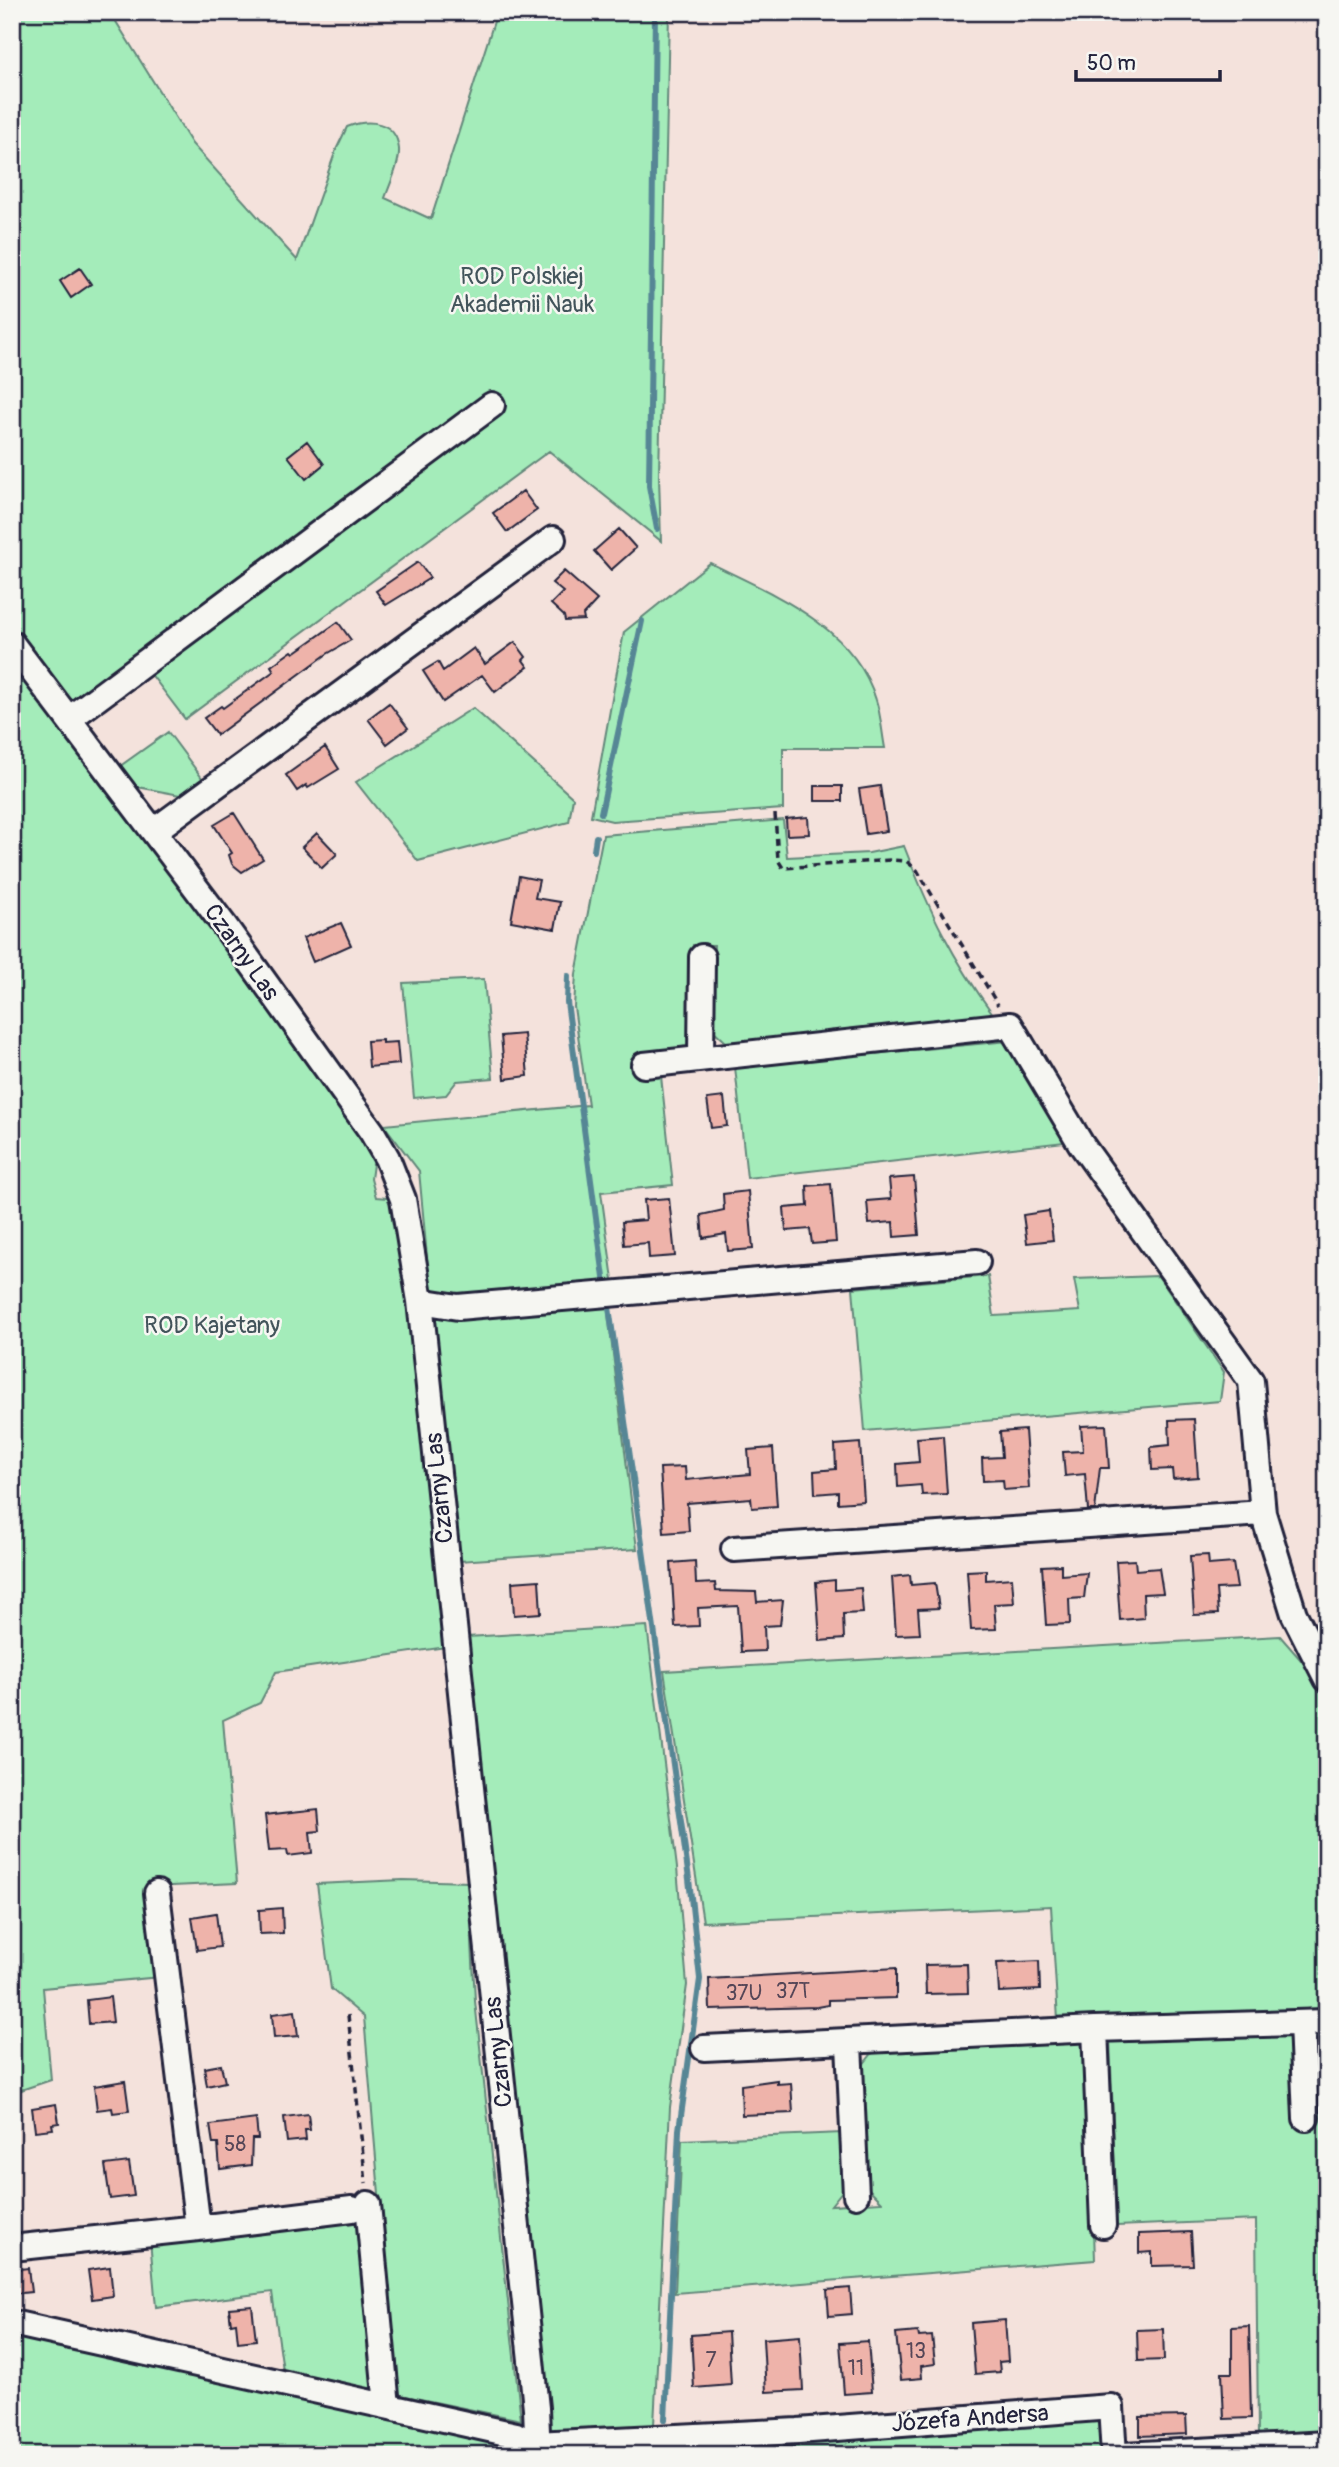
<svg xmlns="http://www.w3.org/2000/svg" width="1339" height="2467" viewBox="0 0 1339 2467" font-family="Pangolin,sans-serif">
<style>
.green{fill:#a4ecba;stroke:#63877a;stroke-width:2}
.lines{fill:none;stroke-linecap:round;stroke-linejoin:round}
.stream{stroke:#568695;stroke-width:6}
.building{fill:#eeb3aa;stroke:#22223b;stroke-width:2}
.minor-casing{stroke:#22223b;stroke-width:30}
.path{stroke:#22223b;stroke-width:3.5;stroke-dasharray:7 5;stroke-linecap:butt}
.minor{stroke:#f6f6f2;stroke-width:24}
.labels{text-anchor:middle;stroke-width:5;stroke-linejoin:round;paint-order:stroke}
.number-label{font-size:21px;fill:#554657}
.park-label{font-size:24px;fill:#42545b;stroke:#f6f6f2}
.street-label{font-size:24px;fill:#22223b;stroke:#f6f6f2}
</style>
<rect width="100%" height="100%" fill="#f4e2dc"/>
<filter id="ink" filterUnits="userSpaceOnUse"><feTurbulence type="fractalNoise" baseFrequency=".0143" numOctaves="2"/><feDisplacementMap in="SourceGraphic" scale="14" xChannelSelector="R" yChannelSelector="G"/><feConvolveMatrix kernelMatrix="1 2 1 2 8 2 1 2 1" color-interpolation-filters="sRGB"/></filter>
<g filter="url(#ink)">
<!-- green -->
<path class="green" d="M12,12H110L192,144L297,260L336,150L347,127C368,119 396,120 399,149C400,163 390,184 385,198L431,219L497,12H669L659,476L661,541L549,451L185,719L147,669L69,708L12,630Z
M710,563C773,594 854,626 876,700C881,715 882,733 885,748H783V809L612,821L591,816L624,632Z
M12,658L375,1149L371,1179L376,1197L398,1199L453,1646L276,1672L260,1703L223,1720L237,1883L150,1887L160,1977L43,1988L51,2080L12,2093Z
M473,708L573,798L569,822L418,861L356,782Z
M168,732L205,782L185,796L127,785L116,769Z
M783,820L787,857L869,853L904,846C929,910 952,958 993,1014L728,1044L711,1028L714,945H693L694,1045L637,1055L638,1078L661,1076L673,1185L601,1192L614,1287L446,1302L430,1289L419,1171L384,1125L588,1105L574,1007L576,974L603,835Z
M484,979L493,1078L457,1081L446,1095L414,1098L403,983Z
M1009,1041L1065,1142L747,1178L735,1067Z
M988,1276L994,1316L1080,1311L1074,1279L1158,1276L1224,1372L1220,1401L865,1431L853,1288Z
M606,1297L637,1549L459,1561L432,1312Z
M647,1626L677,1868L687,1985L670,2107L654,2425L547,2435L467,1637Z
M1280,1636L1308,1668L1327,1701V2008L1058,2020L1051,1906L703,1922L664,1671Z
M403,1880L469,1882L475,2001L521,2420L396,2394L364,2017L331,1989L317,1884Z
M1327,2029V2433L1258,2437L1256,2220L1117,2226L1110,2040Z
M1071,2038L1082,2042L1088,2051L1095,2260L675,2293L682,2140L842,2133L843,2190L831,2205L882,2202L867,2187L862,2066L878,2046Z
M359,2215L380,2399L284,2377L272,2292L156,2307L150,2240Z
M12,2336L513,2443L510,2455H12Z
M1084,2418L1102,2422L1104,2455H675L676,2445Z"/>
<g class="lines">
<!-- stream -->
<path class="stream" d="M655,12L649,486L657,529
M601,813L642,621
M594,851L596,837
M568,976L567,1002L605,1285
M608,1300L689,1879L700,1979L679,2130L665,2419"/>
</g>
<!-- building -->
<path class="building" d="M80,268L91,284L71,298L60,281Z
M307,441L324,464L306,479L288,456Z
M523,491L537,510L507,532L493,513Z
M619,529L636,548L611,570L594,551Z
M418,562L430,578L386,605L376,591Z
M564,571L597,600L583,615L584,620L565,621L564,616L551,604L563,592L552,583Z
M338,622L351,640L327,654L217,735L204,718L221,706L223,708L274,671L271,666L292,651L294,653Z
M515,642L526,657L523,660L528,667L495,692L482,675L443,702L423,671L438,662L443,671L474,648L485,664Z
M389,703L408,728L387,744L368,719Z
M325,747L339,769L308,788L306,785L297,791L286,775Z
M815,786H842V801H815Z
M880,786L887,831L866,834L859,789Z
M234,813L263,859L242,872L232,864L229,855L232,853L214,825Z
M808,817L809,834L787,835L786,819Z
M317,833L337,854L322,868L302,847Z
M519,876L539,880L535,898L560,902L555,929L511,921Z
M341,923L351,945L313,962L303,938Z
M524,1034L528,1076L505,1079L501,1036Z
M382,1040V1043L397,1042L399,1064L369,1067L367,1041Z
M724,1097L727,1126L711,1128L707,1099Z
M914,1177L919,1235L894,1237L893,1222L869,1224L867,1201L891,1199L889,1179Z
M831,1184L836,1242L812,1244L810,1229L786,1231L784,1208L808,1206L807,1186Z
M748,1191L753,1249L728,1251L726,1234L703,1238L701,1215L724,1210L723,1194Z
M669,1198L675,1256L649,1258L648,1243L624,1245L622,1222L646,1220L644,1200Z
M1049,1211L1053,1240L1027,1243L1023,1215Z
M1194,1419L1198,1477L1173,1479L1172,1469L1152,1470L1151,1447L1170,1445L1169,1420Z
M1106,1425L1109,1468H1100L1095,1510H1088L1085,1474L1065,1476L1063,1452L1083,1451L1081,1426Z
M1025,1430L1029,1488L1004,1490L1003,1480L983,1481L982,1458L1002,1457L1000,1432Z
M943,1436L947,1494L922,1495L921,1485L898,1487L897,1464L919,1462L917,1438Z
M860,1443L864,1501L838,1503V1492L815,1494L814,1471L836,1469L835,1445Z
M773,1448L777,1506L752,1508L751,1498L687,1503L689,1531L664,1533L660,1468L685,1467L686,1480L750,1474L748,1450Z
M1208,1555L1209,1565L1233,1563L1237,1588L1216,1589L1218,1614L1194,1615L1190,1556Z
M1135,1560L1136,1570L1159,1568L1163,1593L1143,1594L1144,1618L1120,1620L1116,1561Z
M695,1561L696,1584L715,1583L716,1591L756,1592L757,1602L783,1600L780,1625L764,1626L765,1651L741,1652L738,1606L698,1608L699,1626L675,1627L671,1563Z
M1061,1565V1575L1087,1573L1084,1598L1069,1599L1070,1624L1046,1625L1042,1566Z
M986,1570V1580L1012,1578L1014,1603L994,1604L996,1629L971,1630L967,1571Z
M910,1575L911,1585L935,1583L939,1608L918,1609L920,1634L896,1635L892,1577Z
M539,1580L541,1613L514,1615L512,1582Z
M835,1580V1590L861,1588L863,1613L843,1614L844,1639L820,1641L816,1582Z
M318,1809L320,1831L310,1832L312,1853L288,1856L287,1850L269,1851L265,1815Z
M282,1908L283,1933L260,1934L259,1910Z
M216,1913L220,1947L197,1950L192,1917Z
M1039,1961L1040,1990L999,1992L997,1963Z
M967,1964L968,1993L926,1994L925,1965Z
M896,1968V1998L828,2000V2005L817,2007L710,2010L709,1979Z
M110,1997L113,2022L89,2024L87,2000Z
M295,2011L298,2036L274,2038L272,2014Z
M221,2065L225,2082L207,2086L204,2068Z
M777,2080V2084L791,2083L793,2113L742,2115L741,2085Z
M125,2081L129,2111L113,2113L112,2108L97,2110L94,2086Z
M56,2104L59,2123L52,2124L53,2129L35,2131L32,2108Z
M308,2114L310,2130H305L306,2140L287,2142L284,2117Z
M256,2119L258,2139H252L251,2165L220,2169L218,2144H213L210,2125Z
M129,2162L134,2196L110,2199L105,2165Z
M1191,2232L1193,2265L1152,2266V2252L1139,2253V2234Z
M110,2267L113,2296L92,2299L88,2270Z
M28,2268L31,2292L12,2294V2270Z
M850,2288L852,2314L829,2316L827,2290Z
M252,2306L256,2340L238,2342L236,2323L231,2324L229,2308Z
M1005,2320L1008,2361L999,2362L1000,2372L975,2374L971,2323Z
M1249,2326L1251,2418L1224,2419L1222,2373H1232V2327Z
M1163,2329L1164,2360L1138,2361L1137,2330Z
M728,2332L731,2385L694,2388L691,2335Z
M918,2332L919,2337L932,2336L935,2364L921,2366L922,2378L901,2380L896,2334Z
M800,2336L803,2390L766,2392L763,2339Z
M868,2341L872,2392L844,2394L840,2343Z
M1186,2416L1187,2434L1140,2436V2417Z"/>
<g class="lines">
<!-- minor casing -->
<g class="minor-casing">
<path id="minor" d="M12,644L224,925L372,1132L387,1158L403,1199L420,1301L536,2408L537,2432L532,2455
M69,719L492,405
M154,831L553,539
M701,1057L702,957
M644,1065L1010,1025L1081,1144L1251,1381L1263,1513L1294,1614L1327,1679
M420,1301L458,1307L977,1262
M734,1549L1263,1513
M157,1893L198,2228L352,2209
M1302,2023L1306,2118
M1095,2029L1327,2022
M849,2044L856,2195
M704,2048L1095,2029L1103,2225
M368,2204L387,2406
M12,2248L198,2228
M12,2323L516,2435L535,2444
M535,2444L798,2431L1111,2407L1114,2455
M1124,2455L1327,2444"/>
</g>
<!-- path -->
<path class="path" d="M775,814L778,860L783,868L891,860L906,861L917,870L998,1005
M348,2015L366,2183"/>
<!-- minor -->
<use href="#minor" class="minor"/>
</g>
</g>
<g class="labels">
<!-- number labels -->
<g class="number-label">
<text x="793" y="1998">37T</text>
<text x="744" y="2000">37U</text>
<text x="235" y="2151">58</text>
<text x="916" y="2358">13</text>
<text x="711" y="2367">7</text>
<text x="856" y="2375">11</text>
</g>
<!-- park labels -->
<g class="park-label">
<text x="522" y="284">ROD Polskiej<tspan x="522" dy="28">Akademii Nauk</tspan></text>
<text x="212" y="1333">ROD Kajetany</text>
</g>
<!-- street labels -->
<g class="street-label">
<text transform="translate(242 952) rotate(55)" y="8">Czarny Las</text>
<text transform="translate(439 1488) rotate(-96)" y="8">Czarny Las</text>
<text transform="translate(498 2052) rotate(-96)" y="8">Czarny Las</text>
<text transform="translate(970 2418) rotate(-4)" y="8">Józefa Andersa</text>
</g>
</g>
<!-- margin -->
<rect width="1339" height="2467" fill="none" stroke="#f6f6f2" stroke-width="42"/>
<rect x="21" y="21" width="1297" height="2425" fill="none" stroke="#22223b" stroke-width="2.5" filter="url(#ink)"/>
<!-- scale -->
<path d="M1076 70v10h144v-10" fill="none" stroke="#22223b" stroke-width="3.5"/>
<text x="1087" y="70" font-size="21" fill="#22223b" stroke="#f6f6f2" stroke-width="5" paint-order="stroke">50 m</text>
</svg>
